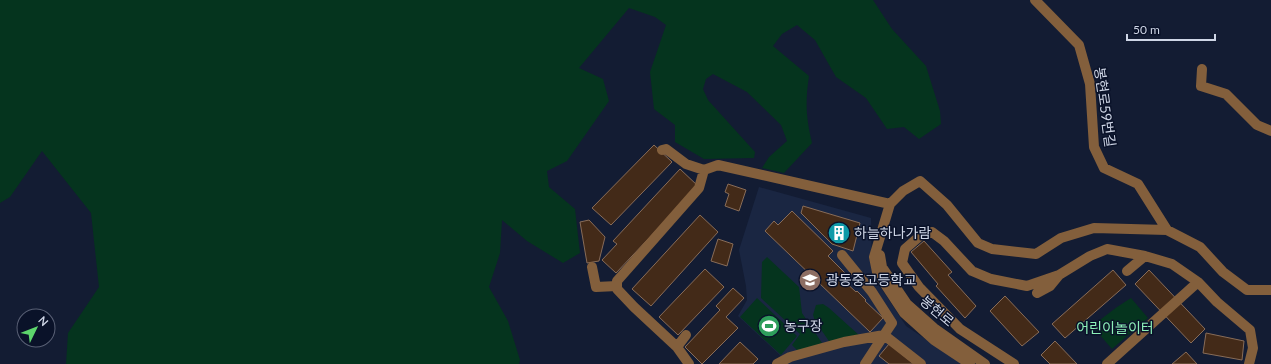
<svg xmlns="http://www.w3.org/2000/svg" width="1271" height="364" viewBox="0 0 1271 364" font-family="Lato,'Noto Sans KR',sans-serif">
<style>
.built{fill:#1a2642}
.green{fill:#05341e}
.building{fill:#432a18;stroke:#886c58}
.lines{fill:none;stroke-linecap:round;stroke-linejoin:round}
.minor{stroke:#835f3c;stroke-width:10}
.labels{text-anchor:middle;stroke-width:3;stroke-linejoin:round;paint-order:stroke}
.street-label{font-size:14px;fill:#cfd6e6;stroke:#0a1229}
.poi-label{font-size:14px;fill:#cfd6e6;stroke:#0a1229;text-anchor:start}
.park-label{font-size:14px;fill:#8df0b8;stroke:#0a1229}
</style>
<rect width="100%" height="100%" fill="#131c33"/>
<!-- built -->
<path class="built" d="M759,187L871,218L872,274L906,326L963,364H773L781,356L738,316L747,300L746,286L739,250Z"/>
<!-- green -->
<path class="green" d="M0,0H873L892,29L926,66L940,111L941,124L919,139L904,127L887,129L866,98L836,77L815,40L797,25L782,34L773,46L809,76C805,103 806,117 812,143L784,173L762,168L769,157L787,141L781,125L747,92L713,74L706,79L703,89L708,100L755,152L754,158L704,159L675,142V125L654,109L650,72L666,25L655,17L629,8L579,68L603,79L609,101L567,161L547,171L549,187L575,209L580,253L563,263L527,241L502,220L500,253L489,287L508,321L520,360L519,364H66L68,333L99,287L91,213L42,151L10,197L0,203Z
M767,257L799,287L802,313L822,343L799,352L792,345L800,334L761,298L762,262Z
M757,298L797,336L781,355L740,317Z
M1131,298L1148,318L1112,349L1092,326L1117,307Z
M823,304L829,308L860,336L831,344L815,321L813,315L816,305Z"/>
<!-- building -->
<path class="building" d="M654,145L672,162L611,225L592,208Z
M680,169L698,186L616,273L602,260L617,244L613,241Z
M728,184L746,190L739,211L725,206L729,194L725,192Z
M803,206L860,223L853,251L832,244L801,213Z
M792,211L833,251L828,256L847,275L843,280L856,292L857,291L866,300L865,301L883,318L870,332L765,231L774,221L778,225Z
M700,215L718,232L651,306L632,289Z
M589,220L605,237L599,261L587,263L580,222Z
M718,239L733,244L727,266L711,261Z
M924,241L952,272L948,275L976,306L965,318L936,286L938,284L911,252Z
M705,269L724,287L678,335L659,317Z
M1113,270L1126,285L1065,338L1052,324Z
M1149,270L1205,329L1191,343L1135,284Z
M733,288L744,298L726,317L738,328L702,364L685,347L720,310L716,306Z
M1005,296L1039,332L1022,346L990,311Z
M1206,333L1244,341L1242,360L1203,353Z
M1055,341L1077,364H1050L1041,355Z
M740,342L758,359L753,364H719Z
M889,344L914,364H889L879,356Z
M1186,352L1197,364H1172Z"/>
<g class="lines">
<!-- minor -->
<path class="minor" d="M1035,0L1079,45L1090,84L1094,147L1104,168L1138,184L1167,230
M1202,69L1201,86L1226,94L1257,125L1271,131
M662,150L666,149L686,164L704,170L718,165L890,204
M842,255L872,292L892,323L884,335L921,364
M880,255L882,267L907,304L934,328L985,364
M592,267L596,287L617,286
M1127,271L1145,256
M1037,293L1050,286L1059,275
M677,347L686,335
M689,364L677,347L634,307L617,289V281L699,188L704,170
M777,364L790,357L844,342L884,335
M865,364L884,335
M970,364L934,340L904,313L877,272L874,257L890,204L903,191L920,181L947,205L978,243L992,249L1036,254L1061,238L1094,228L1167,230L1200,247L1223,272L1247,290H1271
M1014,364L960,329L919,287L902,263L905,249L920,236L932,232L944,241L972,271L991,279L1027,286L1059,275L1090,256L1107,249L1145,256L1172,264L1198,282L1217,302L1250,330L1253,348L1249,364
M1107,364L1198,282"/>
</g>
<!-- icons -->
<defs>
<g id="building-disc" transform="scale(1.15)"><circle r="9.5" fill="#0f9aa8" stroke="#0a1229"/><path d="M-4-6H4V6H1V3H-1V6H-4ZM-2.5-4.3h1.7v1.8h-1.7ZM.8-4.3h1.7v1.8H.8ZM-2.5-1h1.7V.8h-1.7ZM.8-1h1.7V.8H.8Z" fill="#fff"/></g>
<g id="school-disc" transform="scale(1.15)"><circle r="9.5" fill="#8d6e63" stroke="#0a1229"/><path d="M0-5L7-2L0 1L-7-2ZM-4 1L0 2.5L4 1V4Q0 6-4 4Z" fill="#fff"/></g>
<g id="stadium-disc" transform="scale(1.15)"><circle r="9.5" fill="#2e9e5b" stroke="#0a1229"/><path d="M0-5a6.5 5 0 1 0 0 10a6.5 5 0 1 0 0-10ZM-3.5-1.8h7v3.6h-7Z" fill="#fff"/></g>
</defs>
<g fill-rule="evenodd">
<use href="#building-disc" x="839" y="233"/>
<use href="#school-disc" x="810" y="280"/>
<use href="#stadium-disc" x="769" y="326"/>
</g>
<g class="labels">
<!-- street labels -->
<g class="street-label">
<text transform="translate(1105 107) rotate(82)" y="5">봉현로59번길</text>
<text transform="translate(937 311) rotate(40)" y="5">봉현로</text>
</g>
<!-- poi labels -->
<g class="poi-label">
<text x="854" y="238">하늘하나가람</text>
<text x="826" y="285">광동중고등학교</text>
<text x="784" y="331">농구장</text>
</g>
<!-- park labels -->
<g class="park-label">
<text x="1115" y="333">어린이놀이터</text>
</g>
</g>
<!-- north arrow -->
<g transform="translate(36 328) rotate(47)"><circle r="19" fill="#0a1229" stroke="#596075"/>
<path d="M0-3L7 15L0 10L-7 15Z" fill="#5dd56c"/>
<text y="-6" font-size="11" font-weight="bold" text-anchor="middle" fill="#cfd6e6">N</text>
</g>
<!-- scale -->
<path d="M1127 34v6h88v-6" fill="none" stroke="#cfd6e6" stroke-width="2"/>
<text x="1133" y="34" font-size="12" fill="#cfd6e6" stroke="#0a1229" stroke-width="3" paint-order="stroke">50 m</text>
</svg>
